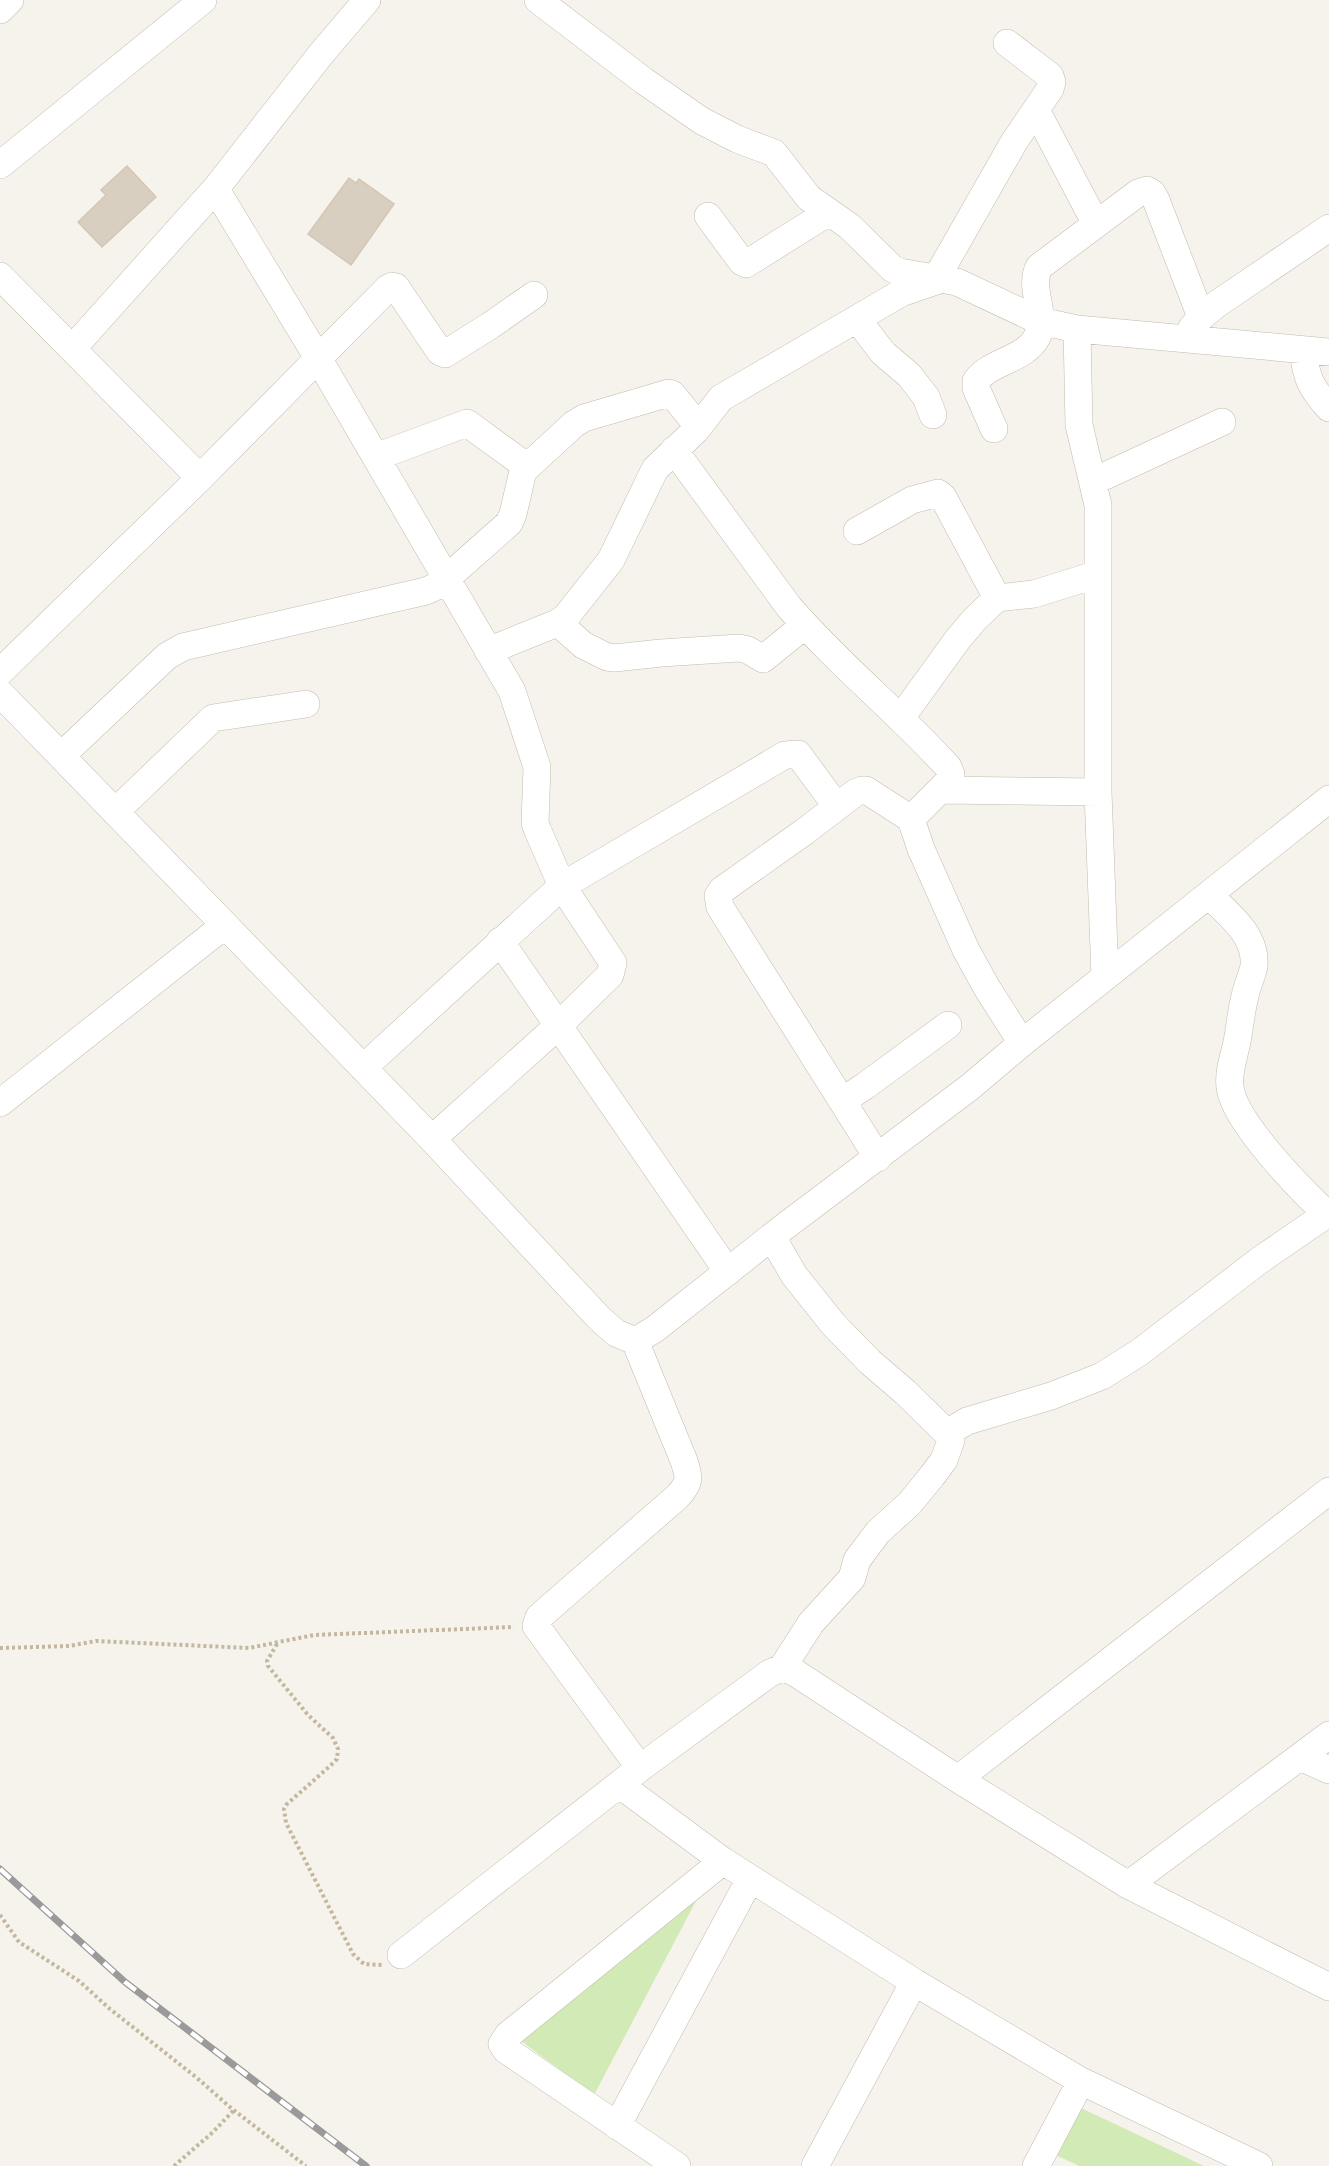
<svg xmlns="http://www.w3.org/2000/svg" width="1329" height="2166" viewBox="0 0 1329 2166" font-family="'Asap Condensed',sans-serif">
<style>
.green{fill:#d2eab5}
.building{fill:#d8cfc1;stroke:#d3c7b4;stroke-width:1.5}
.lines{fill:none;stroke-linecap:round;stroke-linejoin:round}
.minor-casing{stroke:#c2bbae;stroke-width:28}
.path{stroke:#c4b79f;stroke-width:4;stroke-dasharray:3 3;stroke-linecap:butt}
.minor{stroke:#fff;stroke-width:27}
.rail-casing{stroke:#9a9a9a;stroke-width:7}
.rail{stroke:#fff;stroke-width:4.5;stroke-dasharray:14;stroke-linecap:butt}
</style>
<rect width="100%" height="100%" fill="#f6f3ec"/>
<!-- green -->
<path class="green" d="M707,1880L594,2095L509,2032Z
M1066,2101L1204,2166H1079L1043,2149Z"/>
<!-- building -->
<path class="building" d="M127,166L156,197L102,247L78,222L106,195L101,190Z
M349,178L356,183L359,179L394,204L351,265L308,234Z"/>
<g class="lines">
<!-- minor casing -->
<g class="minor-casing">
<path id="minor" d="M538,0L644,81L702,121L737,139L774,153L809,198L849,226L893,269L900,272L957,282L1040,321L1077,329L1329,352
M0,10L10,0
M1036,110L1096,224
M0,165L203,0
M217,187L218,193L318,358L512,691L537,767L535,823L538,831L562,886L613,963L610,975L559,1025L432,1139
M708,216L742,262L746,264L829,212
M0,276L200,478
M937,277L1014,142L1050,89L1052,82L1050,76L1007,43
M857,319L883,353L909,375L926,397L933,415
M1077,329L1079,425L1098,505V792L1105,977
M1191,329L1201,317L1217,304L1329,228
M72,349L217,187L321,54L367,0
M1303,350C1306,377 1310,387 1329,408
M994,429L976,388V381C990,361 1025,360 1037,337C1048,315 1028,288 1039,267L1138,193L1147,190L1152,193L1156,200L1201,317
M674,450L789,607C838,664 897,711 948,767L951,774L950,780L911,819
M376,457L467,423L526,466
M1094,481L1222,422
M857,531L912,500L938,493L943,497L997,598
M564,619L565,629L583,645L607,657L615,658L661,653L739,648L748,650L763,659L805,625
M488,651L557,623L565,618L611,560L655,469L696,430L721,398L901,293L936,281
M0,672L200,478L388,288L392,286L396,287L440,352L445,354L491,325L534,295
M0,693L225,925
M898,715L903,713L908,708L958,639L974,620L997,598L1034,594L1098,574
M61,756L167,656L183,647L426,591L439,585L509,523L513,514L523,471L574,424L584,418L669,393L672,394L698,426
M942,790L1098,792
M115,812L213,718L306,704
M1209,895C1228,914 1257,935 1254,966C1252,976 1247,986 1245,996C1241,1011 1240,1027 1237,1042C1234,1056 1228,1072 1230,1087C1234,1122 1302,1191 1329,1216
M500,941L728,1272
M363,1068L562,886L785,755L798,754L837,807
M842,1101L865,1086L948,1025
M0,1103L225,925L432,1139L600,1319L616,1333L635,1341L655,1329L784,1227L970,1087L1022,1043L1329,799
M878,1158L720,907L718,896L722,890L804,832L855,793L862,790H866L911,819L921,849L966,950L987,988L1022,1043
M772,1237L794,1275L833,1324L870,1362L905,1392L947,1433L951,1440L944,1460L932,1476L910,1503L878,1532L857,1560L852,1578L811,1623L782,1668
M635,1341L684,1461C690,1479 690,1483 677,1497L539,1617L536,1626L640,1768
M947,1433L967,1421L1051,1396L1102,1376L1140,1352L1260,1260L1327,1214
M1300,1757L1329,1770
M958,1779L1329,1491
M620,1785L723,1861L914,1982L1081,2081L1259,2166
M1128,1885L1329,1735
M401,1955L640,1768L770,1673L782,1668L794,1672L958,1779L1128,1885L1329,1987
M617,2126L750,1879
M677,2166L506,2050L502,2044L508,2035L723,1861
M815,2166L914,1982
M1036,2166L1081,2081"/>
</g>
<!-- path -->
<path class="path" d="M277,1644L267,1661L268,1666L308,1715L333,1738L338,1749L337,1759L331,1765L286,1805L284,1809L286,1823L353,1954L364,1964L382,1965
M0,1648L69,1646L96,1641L249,1648L314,1635L514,1627
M0,1915L19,1942L79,1981L110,2009L197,2078L231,2108L306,2166
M174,2166L213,2132L234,2110"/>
<!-- minor -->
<use href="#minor" class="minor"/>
<!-- rail casing -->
<g class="rail-casing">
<path id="rail" d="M0,1869L125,1982L366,2166"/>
</g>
<!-- rail -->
<use href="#rail" class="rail"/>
</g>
</svg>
